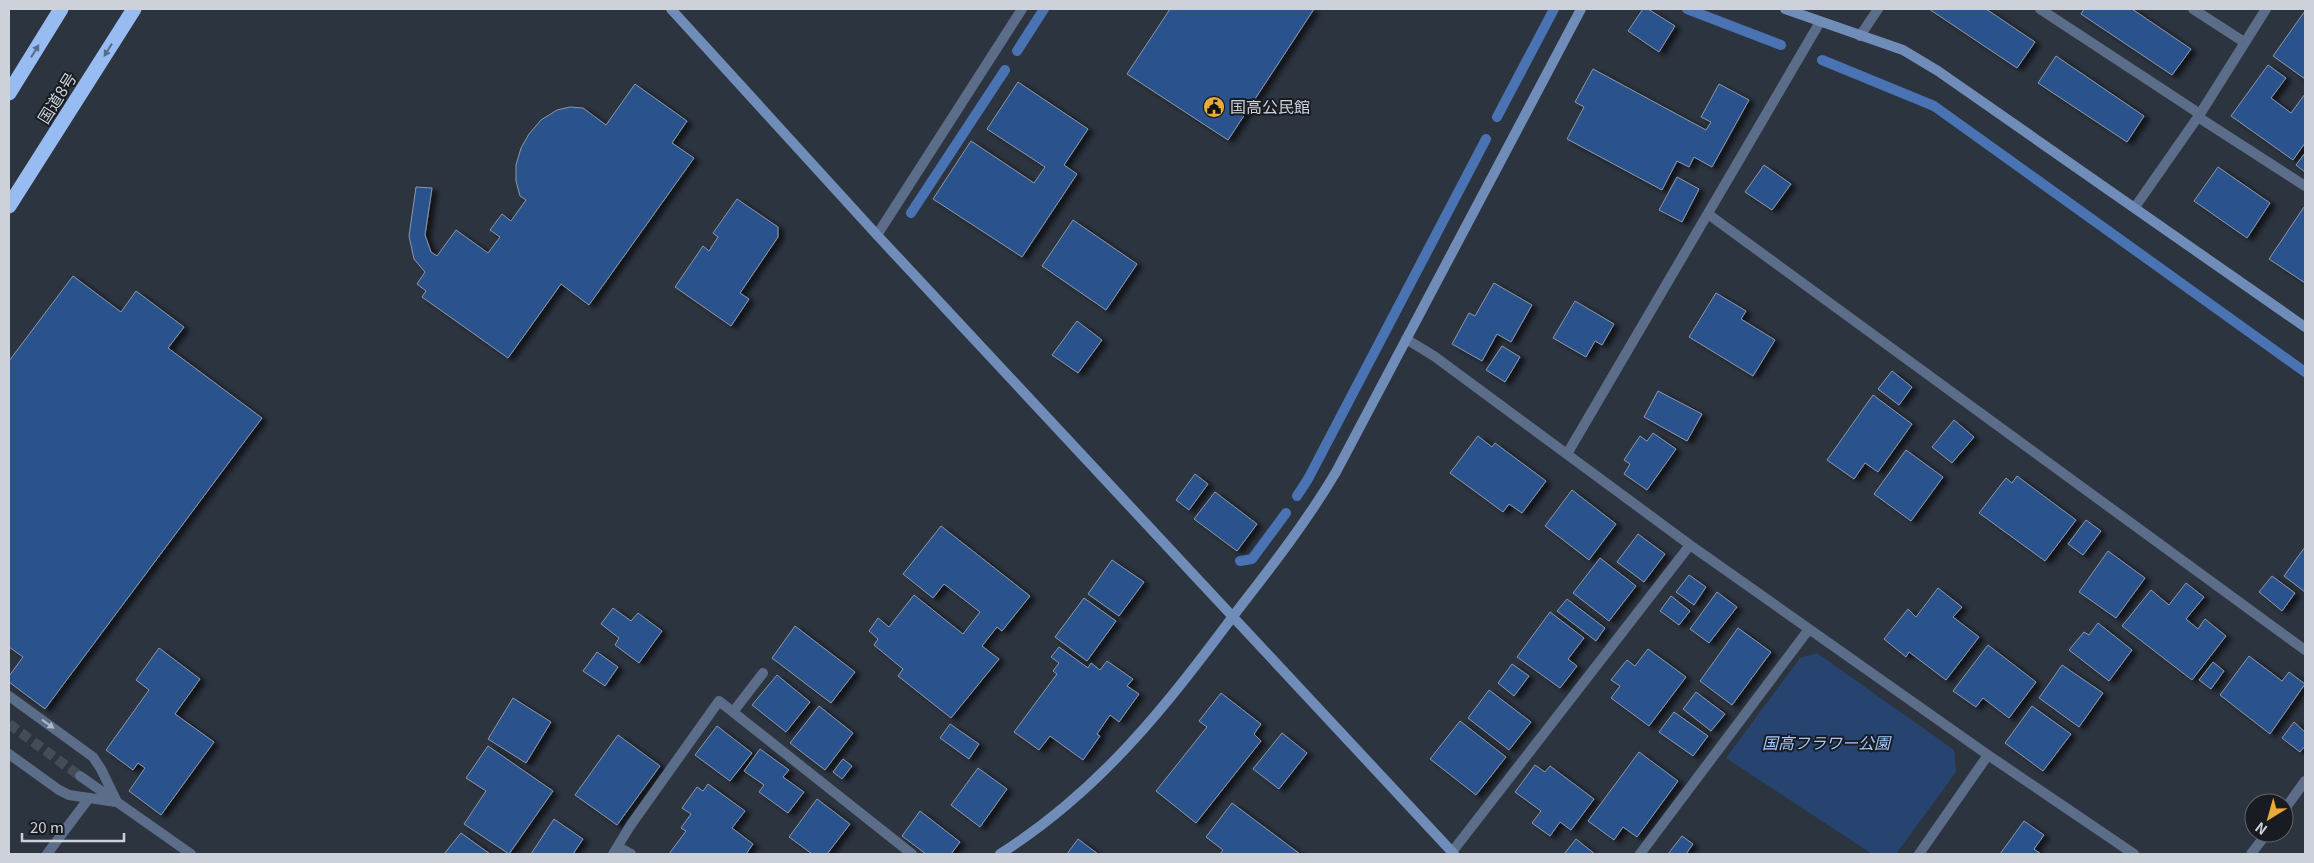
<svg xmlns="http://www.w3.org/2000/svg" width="2314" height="863" viewBox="0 0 2314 863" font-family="Georgia,'Noto Sans JP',serif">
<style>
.green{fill:#26446f}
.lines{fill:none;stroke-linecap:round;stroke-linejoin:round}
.stream{stroke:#4973b2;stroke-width:10}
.building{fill:#29528e;stroke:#8d97a6;filter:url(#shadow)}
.street-tunnel{stroke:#444c57;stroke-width:10;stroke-dasharray:10 5;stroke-linecap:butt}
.lane{stroke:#5b6d89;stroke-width:10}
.street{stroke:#5b6d89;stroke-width:10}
.secondary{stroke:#708db9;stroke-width:10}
.highway{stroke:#97bcf2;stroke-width:15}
.oneway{fill:#586c8a}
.oneway2{fill:#b0b9c6}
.labels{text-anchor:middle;stroke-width:4;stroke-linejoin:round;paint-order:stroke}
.street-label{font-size:16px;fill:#cdd2da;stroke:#181b21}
.poi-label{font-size:16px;fill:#cdd2da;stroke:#181b21;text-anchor:start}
.park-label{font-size:16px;font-style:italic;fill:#a5c9fd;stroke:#181b21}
</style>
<defs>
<filter id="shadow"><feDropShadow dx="5.5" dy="3" stdDeviation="2.5" flood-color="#0009"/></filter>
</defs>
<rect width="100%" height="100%" fill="#2c3440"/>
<!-- green -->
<path class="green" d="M1817,653L1954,750L1956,772L1896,854H1872L1726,758L1800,658Z"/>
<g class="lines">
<!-- stream -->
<path class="stream" d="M1687,9L1781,45
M1017,51L1044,9
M1822,60L1934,106L2305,372
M1497,117L1554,9
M911,213L1005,70
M1297,496L1308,479L1486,139
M1240,561L1252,559L1286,513"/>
</g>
<!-- building -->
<path class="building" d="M1170,9H1314L1228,140L1127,74Z
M1643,9H1648L1675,26L1659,52L1628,31Z
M1929,9H1986L2035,42L2017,68Z
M2084,9H2132L2191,49L2172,75L2081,14Z
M2305,11V79L2273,56Z
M2056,56L2144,116L2127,142L2038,83Z
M2268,65L2286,78L2271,98L2291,113L2305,94V143L2293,160L2231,116Z
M1593,69L1706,130L1711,122L1701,117L1719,84L1749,100L1712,167L1694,157L1689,167L1677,161L1662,190L1567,139L1584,107L1575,102Z
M1018,82L1088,129L1064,165L1077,174L1022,257L933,199L971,141L1034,183L1045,167L987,129Z
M635,84L687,121L672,143L694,158L589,305L561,284L508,358L422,297L426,291L417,284L425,272L414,259L409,236L416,187L432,188L425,235L431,252L437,256L456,230L488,253L500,237L490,230L502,214L511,221L526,200L520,196L516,181V165L521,148L529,134L541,120L557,110L570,107L583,108L606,125Z
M2305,153V172L2296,165Z
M1764,165L1791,184L1772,210L1745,192Z
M2218,167L2270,203L2247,238L2194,201Z
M1677,177L1699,189L1682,222L1659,210Z
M737,199L778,227V237L740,293L749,299L731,326L675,287L703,246L709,251L718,237L713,233Z
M2304,207H2305V283L2269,259Z
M1073,220L1137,264L1106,310L1042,266Z
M73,276L121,312L136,291L184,327L168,348L262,418L45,709L9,682V676L23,657L9,647V361Z
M1494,283L1532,305L1511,342L1497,334L1482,361L1452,344L1469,313L1475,316Z
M1716,293L1746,311L1741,319L1775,340L1753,376L1689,337Z
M1575,301L1614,324L1602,345L1595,341L1586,357L1553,338Z
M1077,321L1102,340L1078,373L1052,355Z
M1502,346L1520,357L1505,382L1486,370Z
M1892,371L1912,387L1899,405L1878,389Z
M1658,391L1702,414L1687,441L1644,417Z
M1873,395L1912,424L1878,472L1865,463L1854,479L1827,460Z
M1954,420L1974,437L1952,463L1932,447Z
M1653,433L1676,449L1647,490L1624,474L1630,464L1624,460L1640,436L1647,441Z
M1478,436L1492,447L1495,443L1546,481L1522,513L1509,504L1503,512L1450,473Z
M1906,450L1943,477L1911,521L1874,494Z
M1195,474L1208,484L1189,510L1176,500Z
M2017,476L2076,520L2045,561L1979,513L2006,478L2012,483Z
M1572,490L1616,524L1589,560L1545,526Z
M1215,492L1257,524L1237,551L1194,519Z
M2086,520L2101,531L2083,555L2068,544Z
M941,526L1030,596L1002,631L997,627L982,646L999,659L951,718L898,676L903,669L874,645L878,639L869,631L878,618L889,627L914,595L963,634L980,612L944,584L933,598L903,574Z
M1638,534L1665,554L1644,582L1617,562Z
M2305,547V592L2284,576Z
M2108,551L2145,578L2116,618L2079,592Z
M1600,558L1636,586L1609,621L1573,593Z
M1112,560L1144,582L1119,616L1088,594Z
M1689,575L1706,587L1694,605L1676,592Z
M2272,576L2295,593L2282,611L2259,592Z
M2186,583L2204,597L2186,619L2198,629L2205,619L2226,636L2192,680L2122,626L2151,590L2169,605Z
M1938,588L1962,607L1953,617L1979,637L1946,680L1909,652L1906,657L1884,639L1908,609L1916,617Z
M1717,592L1737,607L1709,643L1690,629Z
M1671,596L1690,611L1679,625L1660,611Z
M1084,598L1116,621L1087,661L1055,637Z
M1567,599L1605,628L1596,641L1557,611Z
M613,608L631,621L638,613L662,631L639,663L615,645L619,638L601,624Z
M1550,612L1584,638L1568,659L1577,666L1560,688L1517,657Z
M2098,623L2132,650L2109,681L2069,650L2084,632L2089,635Z
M795,626L855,672L831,703L772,658Z
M1738,628L1771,652L1732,705L1700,681Z
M1988,645L2036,682L2009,718L1983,698L1976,707L1953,691Z
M1059,647L1088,668L1091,663L1100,670L1107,661L1133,679L1127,686L1139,694L1119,722L1110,715L1097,734L1100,736L1083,760L1050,736L1039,750L1014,732L1057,674L1053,671L1059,663L1051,657Z
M159,648L200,679L175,714L214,742L161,815L129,791L145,768L138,763L133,770L106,750L149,690L136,680Z
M1648,649L1686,677L1649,726L1611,698L1620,686L1611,680L1627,660L1635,666Z
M597,652L618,667L605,686L583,671Z
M2249,656L2282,681L2289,672L2305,684L2270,734L2220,695Z
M2213,662L2224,671L2211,689L2199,680Z
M1512,664L1529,676L1514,696L1498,683Z
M2062,665L2103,693L2079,727L2039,698Z
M777,675L810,702L786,732L752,705Z
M1489,690L1531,722L1509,750L1468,718Z
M1696,692L1725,714L1711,731L1683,709Z
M1221,693L1261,724L1254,734L1261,741L1196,823L1156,791L1207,727L1199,721Z
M513,698L551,722L526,763L488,739Z
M819,706L853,733L825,770L790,743Z
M2032,706L2071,734L2043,771L2005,743Z
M1674,712L1708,736L1693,756L1659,732Z
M1460,721L1506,757L1476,795L1430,759Z
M2294,722L2305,732V746L2300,752L2282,738Z
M950,724L979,744L969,759L940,738Z
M717,726L752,753L730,781L695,755Z
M1282,733L1307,753L1279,789L1253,769Z
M618,735L660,766L617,825L575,795Z
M488,746L553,791L509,854L464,824L486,791L466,778Z
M760,749L789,770L783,777L804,792L788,813L759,792L764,785L744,771Z
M1639,752L1678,781L1637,837L1623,827L1614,840L1588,821Z
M843,759L852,766L842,779L833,772Z
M1535,765L1545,772L1550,766L1594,799L1571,830L1560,822L1550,836L1532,823L1541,811L1515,792Z
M978,768L1007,789L980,827L951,805Z
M708,784L745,811L732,828L753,844L746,854H669L686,831L681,828L691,814L682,808L697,787L703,791Z
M817,799L850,824L827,854H812L789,837Z
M1232,803L1300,854H1220L1223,850L1206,837Z
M920,811L960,842L951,854H926L902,836Z
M554,819L583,839L573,854H531Z
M2024,821L2044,835L2034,849L2041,854H2000Z
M461,833L490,854H444Z
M1682,836L1693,844L1686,854H1668Z
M1078,839L1098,854H1067Z
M1576,839L1595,854H1564Z"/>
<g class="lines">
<!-- street-tunnel -->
<path class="street-tunnel" d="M9,724L80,776"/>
<!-- lane -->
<path class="lane" d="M47,854L89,798"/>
<!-- street -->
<path class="street" d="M2040,9L2200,114
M2193,9L2244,42
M1860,36L1878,9
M2198,117L2305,186
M2135,207L2200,114L2266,9
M1708,214L2305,650
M877,235L1022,9
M1406,339L1434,356L1690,545L1988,755L2134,854
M1567,454L1820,22
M763,673L733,712L912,854
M9,696L93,757L101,769L117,802
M9,754L59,790L69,795L116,802
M80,776L191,854
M2284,810L2305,781
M618,847L631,854
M1452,852L1690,545
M613,854L630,826L719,701L733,712
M1640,854L1809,629
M1919,854L1988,755
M2251,854L2267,833"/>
<!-- secondary -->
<path class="secondary" d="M671,9L877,235L1454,854
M1785,9L1903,50L1938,71L2305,327
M1000,854C1101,790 1166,706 1237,611C1272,566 1307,521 1336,472L1581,9"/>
<!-- highway -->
<path class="highway" d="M9,93L61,9
M9,206L134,9"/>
</g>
<!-- one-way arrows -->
<defs><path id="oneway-solid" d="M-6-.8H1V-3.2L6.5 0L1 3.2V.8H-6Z" transform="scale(1.25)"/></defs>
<g class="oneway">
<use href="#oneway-solid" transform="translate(108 50) rotate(122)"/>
<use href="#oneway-solid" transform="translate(35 51) rotate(-58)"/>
</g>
<use class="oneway2" href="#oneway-solid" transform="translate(48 724) rotate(36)"/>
<!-- icons -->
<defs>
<g id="civic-disc" transform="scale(1.125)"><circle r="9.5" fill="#e9aa38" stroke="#181b21"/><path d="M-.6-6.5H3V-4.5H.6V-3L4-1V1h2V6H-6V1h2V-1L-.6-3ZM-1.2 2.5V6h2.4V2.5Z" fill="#111"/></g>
</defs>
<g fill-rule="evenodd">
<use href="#civic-disc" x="1214" y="107"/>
</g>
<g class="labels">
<!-- street labels -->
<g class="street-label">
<text transform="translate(57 98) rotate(-58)" y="6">国道8号</text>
</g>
<!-- poi labels -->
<g class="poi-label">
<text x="1230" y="113">国高公民館</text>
</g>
<!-- park labels -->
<g class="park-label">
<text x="1826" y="749">国高フラワー公園</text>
</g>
</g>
<!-- border -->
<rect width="2314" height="863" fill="none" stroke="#cdd2da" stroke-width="20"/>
<!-- north arrow -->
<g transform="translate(2269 818) rotate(217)"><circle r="24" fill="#181b21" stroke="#60646b"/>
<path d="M0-4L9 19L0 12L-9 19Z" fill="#e9aa38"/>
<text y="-8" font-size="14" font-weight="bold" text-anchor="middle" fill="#cdd2da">N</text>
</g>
<!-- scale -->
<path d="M22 833v8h102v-8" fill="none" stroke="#cdd2da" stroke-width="2.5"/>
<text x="30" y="833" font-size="15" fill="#cdd2da" stroke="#181b21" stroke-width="4" paint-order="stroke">20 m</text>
</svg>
